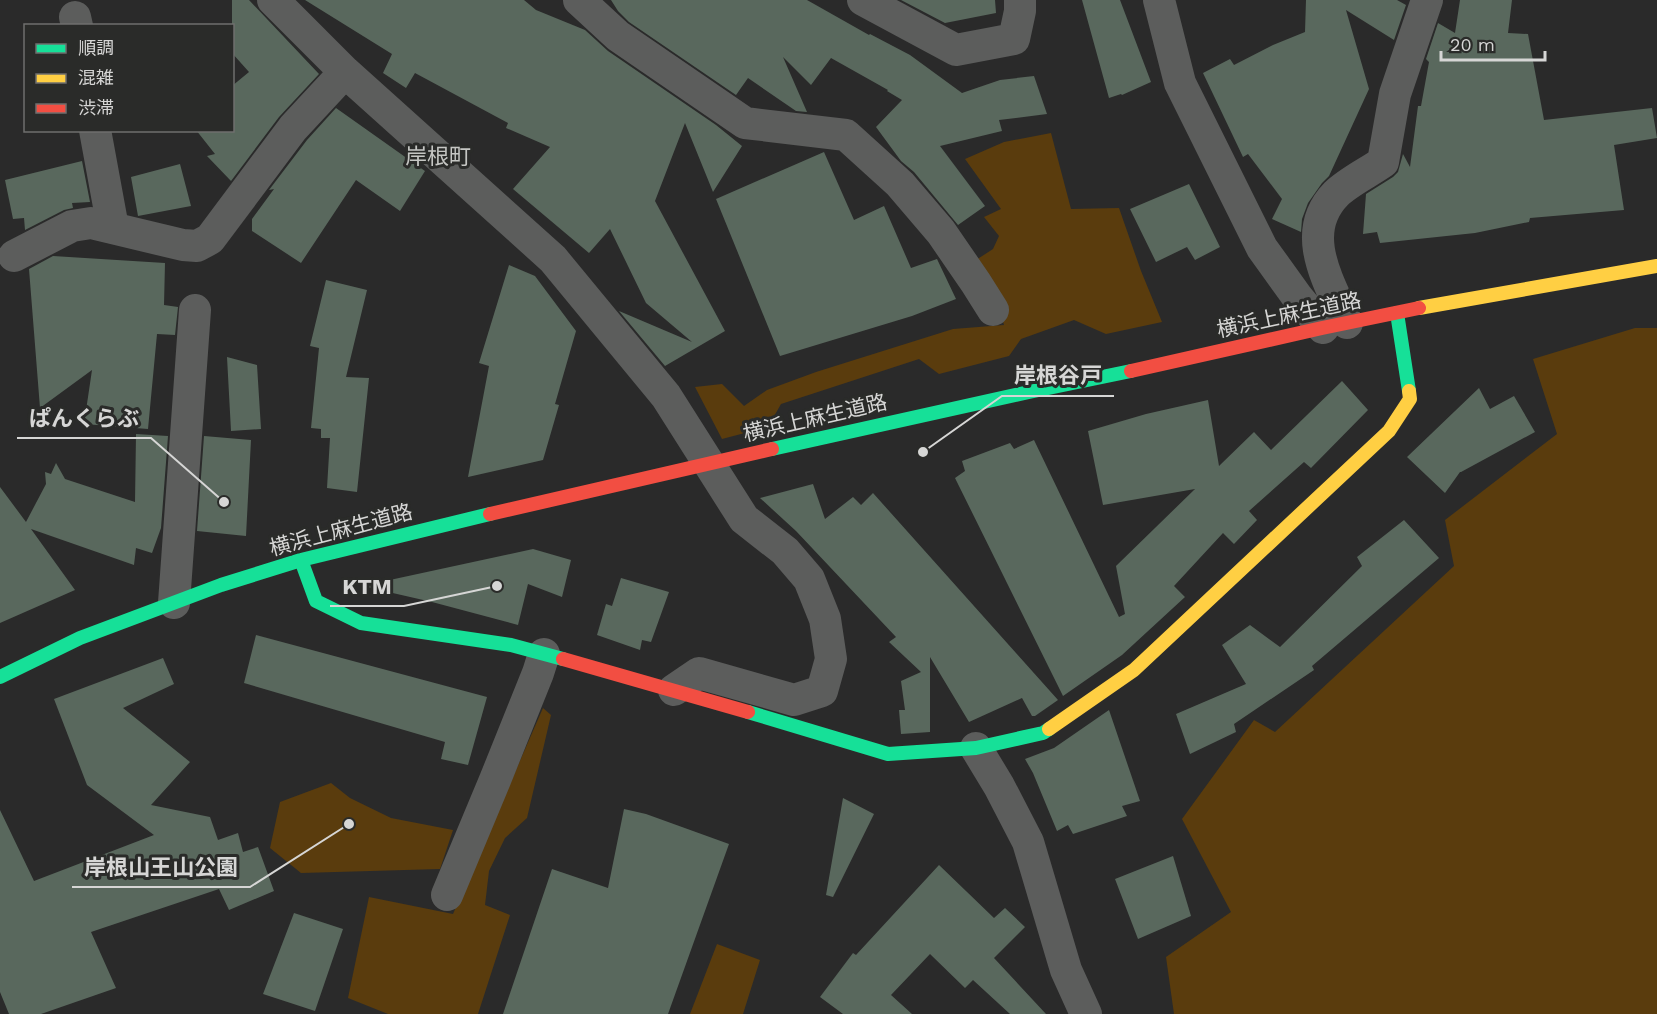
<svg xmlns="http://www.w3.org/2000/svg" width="1657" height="1014" viewBox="0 0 1657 1014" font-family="'Work Sans','Noto Sans JP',sans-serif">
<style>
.green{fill:#5a3c0d}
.building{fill:#59685d}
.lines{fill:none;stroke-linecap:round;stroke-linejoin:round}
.street{stroke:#5c5d5c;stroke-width:32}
.fast{stroke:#16e098;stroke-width:14}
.slow{stroke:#ffcf43;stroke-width:14}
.jam{stroke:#f24e42;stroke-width:14}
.labels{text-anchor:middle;stroke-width:6;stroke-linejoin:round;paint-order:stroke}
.street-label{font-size:21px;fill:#d6d6d5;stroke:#2a2b29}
.neighbourhood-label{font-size:22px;fill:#c5c6c3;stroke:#2a2b29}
.leader{fill:none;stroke:#d6d6d5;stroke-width:2}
.callout-dot{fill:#d6d6d5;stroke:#2a2b29;stroke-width:2}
.callout-label{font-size:22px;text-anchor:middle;font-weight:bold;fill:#d6d6d5;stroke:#2a2b29;stroke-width:6;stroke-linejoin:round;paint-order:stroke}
</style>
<rect width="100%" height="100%" fill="#2a2a2a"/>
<!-- green -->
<path class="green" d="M1051,133L1071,209L1119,208L1141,271L1162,322L1106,334L1074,320L1021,339L1009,356L939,374L919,359L781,404L768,427L722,439L695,387L722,384L744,406L767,390L816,372L953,329L1004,325L997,299L976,260L993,249L999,236L984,217L1001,209L965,159L1004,142Z
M1635,328H1657V1014H1174L1166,957L1231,912L1182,819L1254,720L1275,732L1454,566L1445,520L1557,434L1533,359Z
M543,708L551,715L527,818L505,838L489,871L485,905L510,915L478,1014H388L348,998L369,897L453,914Z
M331,783L350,798L391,818L453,830L440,869L301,873L270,848L280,802Z
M717,944L760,960L743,1014H690Z"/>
<!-- building -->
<path class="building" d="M232,0H249L319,74L279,117L231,181L207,156L215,154L196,130H232V86L249,72L232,53Z
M305,0H524L536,10L585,30L608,51L716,125L742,146L713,192L685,123L655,201L725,331L665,366L619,311L692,342L646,303L610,229L589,253L513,189L550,147L506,128L508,123L415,73L406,88L383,73L392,54Z
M611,0H807L869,35L870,34L910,55L962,93L1000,80L1034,76L1047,114L999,120L1002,131L940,146L985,206L958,225L914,172L901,161L876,127L902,100L887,91L888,90L831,58L811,85L783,57L807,112L796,111L748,78L736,95L629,22L618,11Z
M901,0H995L996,13L945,23Z
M1082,0H1120L1151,82L1122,95L1121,94L1109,98Z
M1306,0H1397L1406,5L1394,40L1346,10L1369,89L1329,176L1322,183L1308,203L1302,219L1301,232L1272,219L1282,199L1248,154L1243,157L1203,73L1230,59L1234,65L1273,45L1305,32Z
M1460,0H1512L1508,33L1528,34L1544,120L1652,108L1657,138L1614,145L1624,210L1530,218L1529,222L1475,233L1380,243L1377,232L1363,234L1366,194L1393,177L1398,172L1403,154L1410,167L1418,106H1421L1429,62L1426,59L1438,23L1455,33Z
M336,108L425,171L400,211L356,180L301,263L252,231V219L274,189L269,190L307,140Z
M824,152L854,220L884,206L911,268L937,259L956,299L912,316L780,356L716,199Z
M82,161L90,202L72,203L73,208L64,210L25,230L24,218L13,219L5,180Z
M180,164L191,206L138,216L131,177Z
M1189,184L1220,247L1195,260L1187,247L1156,262L1130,209Z
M53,256L165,263L164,305L178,307L175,335L157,334L148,429L84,424L92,370L40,408L29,269Z
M509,265L535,276L576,331L555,404L559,405L543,460L468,477L489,366L479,363Z
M326,280L367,290L346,377L369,378L357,492L327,488L330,438H321V429L311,428L319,348L310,346Z
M227,357L257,365L261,429L231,431Z
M1342,381L1368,410L1311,468L1304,462L1249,511L1257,520L1234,544L1223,533L1174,586L1185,597L1122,655L1063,696L955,478L965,471L962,461L1010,443L1014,449L1034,440L1119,617L1125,614L1116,566L1195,489L1103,505L1088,431L1146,414L1208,400L1219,466L1254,432L1271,450Z
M1479,388L1490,409L1514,396L1535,432L1461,472H1460L1445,493L1407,457Z
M136,434L168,436L161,528L152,553L136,548L134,565L31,529L75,590L0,623V487L26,522L46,484L45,472L51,474L56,463L65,479L135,502Z
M204,436L251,440L246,536L197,531Z
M813,484L825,519L853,497L861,505L873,493L1058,700L1035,716H1032L1022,698L969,722L930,657V732L901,734L899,710H905L901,681L921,672L889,642L896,637L796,531L760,498Z
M1404,520L1439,558L1312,666L1314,670L1234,724L1236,732L1190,754L1176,714L1246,684L1222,645L1250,625L1280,647L1362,566L1357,557Z
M533,549L571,560L562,597L528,584L518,625L432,602L362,586Z
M621,578L669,592L651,642L642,640L640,650L597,635L606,604L612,606Z
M256,635L487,697L468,765L441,759L445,742L244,683Z
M163,658L174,684L123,708L190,762L151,805L210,817L218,840L238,833L243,852L258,847L274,891L229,910L219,889L91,932L116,988L41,1014H9L0,992V810L34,881L154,835L87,785L54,699Z
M1109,710L1140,801L1122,806L1127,816L1073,834L1068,825L1057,831L1033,773L1025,759L1054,748Z
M843,798L874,814L833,897L826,895Z
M624,809L646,814L729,844L668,1014H503L552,869L608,888Z
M1173,856L1191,916L1138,939L1115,879Z
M939,865L994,918L1005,908L1025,927L994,958L1046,1014H1010L973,980L965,988L930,954L891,995L912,1014H843L820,997L853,953L856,955Z
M294,913L343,929L315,1011L263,994Z"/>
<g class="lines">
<!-- street -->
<path class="street" d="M273,0L345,72L553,259L666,396L744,519L785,551L809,579L825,619L831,659L822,691L794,700L699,673L674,690
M579,0L618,36L745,123L846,135L900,184L941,232L976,283L993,310
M863,0L956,50L1014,39L1020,11V0
M1159,0L1180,83L1262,248L1298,298L1323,328
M75,17L77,26
M95,130L113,228
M14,256L72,226L91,223L183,245L197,246L210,239L293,128L345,72
M1347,323C1329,282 1298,233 1336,194C1348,182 1369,172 1383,162L1395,94L1427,0
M174,603L195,310
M976,748L999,786L1028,842L1066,970L1086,1014
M447,895L495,780L538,673L544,654"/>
<!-- fast -->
<path class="fast" d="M1397,313L1409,391
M772,449L1029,392L1131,371
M301,560L316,601L361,623L511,645L563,659
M0,677L80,638L221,585L301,560L490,514
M748,712L888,754L976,748L1043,733L1049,729"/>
<!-- slow -->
<path class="slow" d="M1419,308L1657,266
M1049,729L1134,670L1389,431L1410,399L1409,391"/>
<!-- jam -->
<path class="jam" d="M1131,371L1322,328L1419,308
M490,514L772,449
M563,659L748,712"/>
</g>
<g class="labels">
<!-- street labels -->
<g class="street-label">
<text transform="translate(1289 315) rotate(-12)" y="7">横浜上麻生道路</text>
<text transform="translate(815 418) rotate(-13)" y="7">横浜上麻生道路</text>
<text transform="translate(341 530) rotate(-15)" y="7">横浜上麻生道路</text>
</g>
<!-- neighbourhood labels -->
<g class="neighbourhood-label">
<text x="438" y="164">岸根町</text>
</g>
</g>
<!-- callouts -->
<path class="leader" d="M923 452L1002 396H1114M224 502L151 438H17M497 586L404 606H330M349 824L250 887H72"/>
<g class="callout-dot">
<circle cx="923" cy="452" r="6"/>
<circle cx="224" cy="502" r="6"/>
<circle cx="497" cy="586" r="6"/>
<circle cx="349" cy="824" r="6"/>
</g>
<g class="callout-label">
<text x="1058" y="383">岸根谷戸</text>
<text x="84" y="426">ぱんくらぶ</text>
<text x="367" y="594">KTM</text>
<text x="161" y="875">岸根山王山公園</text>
</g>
<!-- legend -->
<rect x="24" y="24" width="210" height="108" fill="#2a2b29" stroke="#6f6f6e" stroke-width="1.5"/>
<rect x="36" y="44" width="30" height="9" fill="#16e098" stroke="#6f6f6e" stroke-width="1.5"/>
<text x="78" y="54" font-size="18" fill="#d6d6d5">順調</text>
<rect x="36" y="74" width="30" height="9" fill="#ffcf43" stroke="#6f6f6e" stroke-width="1.5"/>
<text x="78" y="84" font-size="18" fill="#d6d6d5">混雑</text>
<rect x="36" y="104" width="30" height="9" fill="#f24e42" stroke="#6f6f6e" stroke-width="1.5"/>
<text x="78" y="114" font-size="18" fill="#d6d6d5">渋滞</text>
<!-- scale -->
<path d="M1441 51v9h104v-9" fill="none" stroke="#d6d6d5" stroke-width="3"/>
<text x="1450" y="51" font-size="18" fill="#d6d6d5" stroke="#2a2b29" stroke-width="4.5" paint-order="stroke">20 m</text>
</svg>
